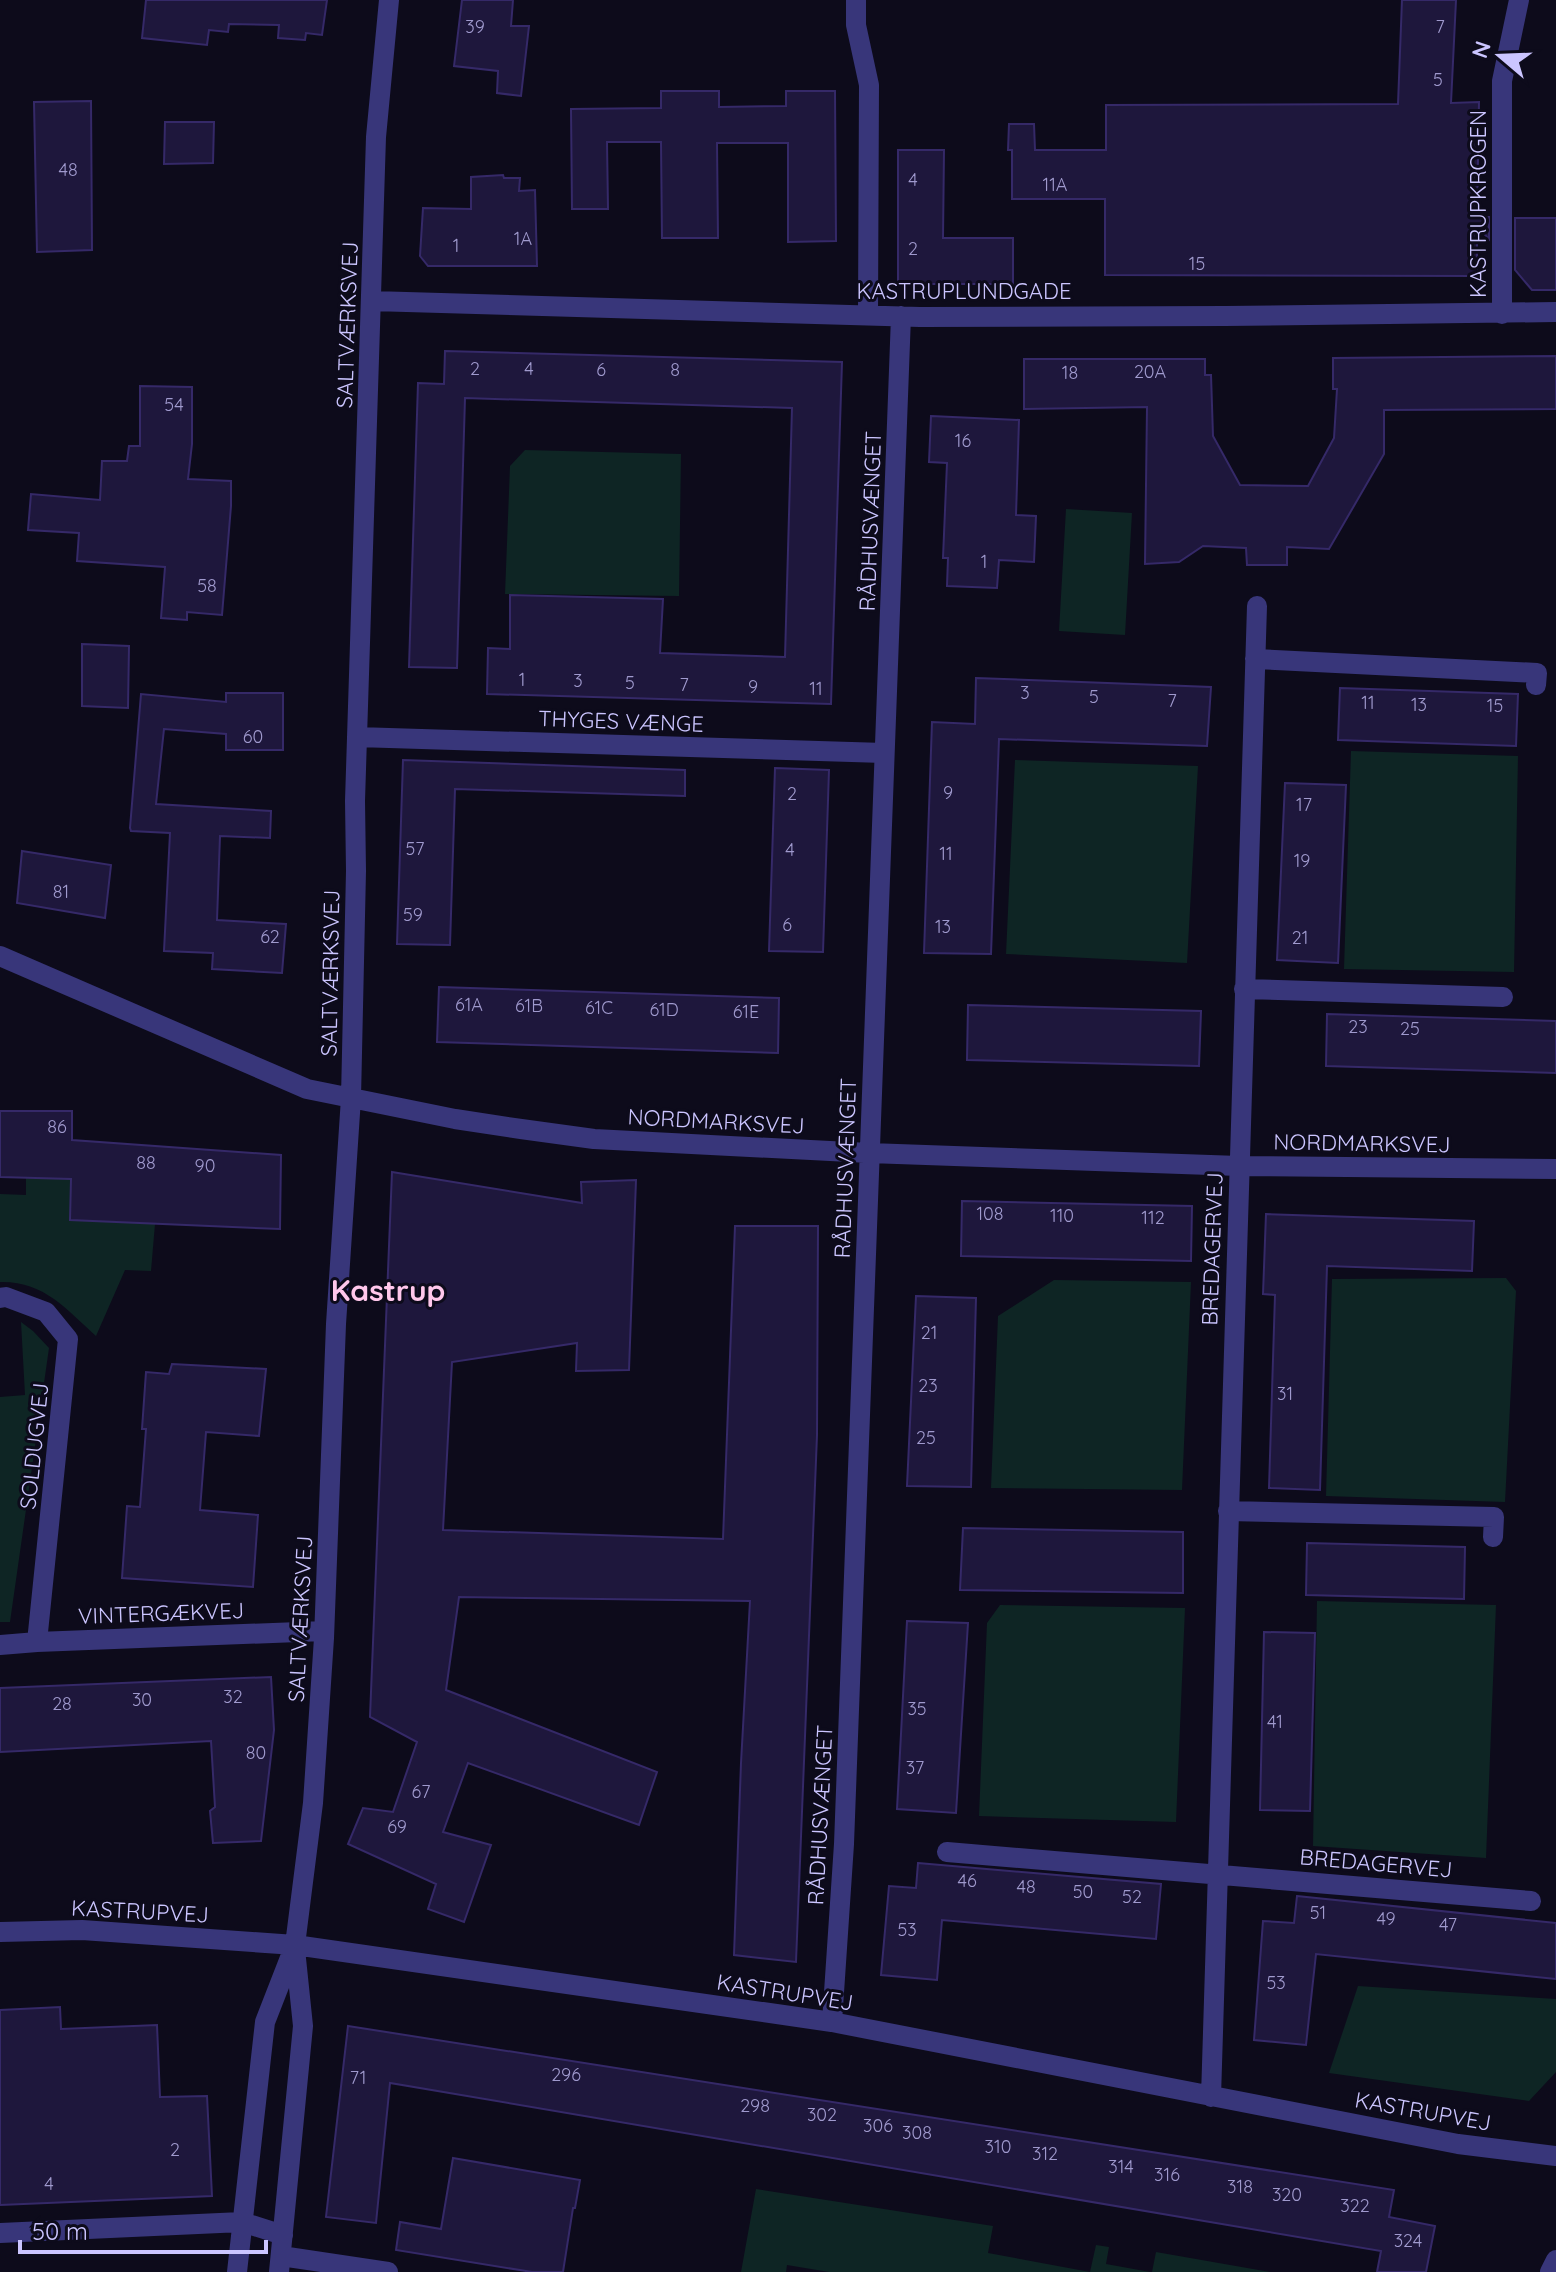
<svg xmlns="http://www.w3.org/2000/svg" width="1556" height="2272" viewBox="0 0 1556 2272" font-family="Quicksand,sans-serif">
<style>
.green{fill:#0e2524}
.building{fill:#1e173c;stroke:#352968;stroke-width:2}
.lines{fill:none;stroke-linecap:round;stroke-linejoin:round}
.minor{stroke:#38367a;stroke-width:20}
.labels{text-anchor:middle;stroke-width:6;stroke-linejoin:round;paint-order:stroke}
.number-label{font-size:18px;fill:#a09ace}
.street-label{font-size:22px;fill:#cbc5ff;stroke:#0d0b1b}
.district-label{font-size:30px;font-weight:bold;fill:#ffc7eb;stroke:#0d0b1b}
</style>
<rect width="100%" height="100%" fill="#0d0b1b"/>
<!-- green -->
<path class="green" d="M525,450L681,454L679,596L505,594L510,466Z
M1066,509L1132,513L1125,635L1059,631Z
M1351,751L1518,756L1514,972L1344,969Z
M1015,760L1198,766L1187,963L1006,954Z
M26,1178L71,1179V1220L155,1224L151,1271L125,1270L96,1336C66,1309 44,1281 0,1282V1194L26,1195Z
M1506,1278L1516,1291L1505,1502L1326,1496L1332,1279Z
M1054,1280L1191,1282L1182,1490L991,1488L998,1316Z
M21,1322L33,1331L49,1348L10,1622H0V1397L25,1395Z
M1317,1601L1496,1605L1486,1858L1313,1846Z
M1000,1605L1185,1608L1176,1822L979,1816L987,1623Z
M1358,1986L1556,1999V2072L1529,2101L1329,2073Z
M756,2189L993,2226L988,2253L1090,2272L1096,2245L1109,2247L1106,2264L1150,2272H829L787,2265L786,2272H741Z
M1156,2252L1270,2272H1152Z"/>
<!-- building -->
<path class="building" d="M146,0H327L322,35L306,33L305,40L278,38L279,25L229,24L228,32L209,30L207,45L142,38Z
M462,0H513L511,26H529L521,96L497,93L498,71L454,66Z
M1402,0H1456L1451,103L1479,102L1477,217H1489V239L1477,226V276L1105,275V199H1012V150H1008L1009,124H1034L1035,150H1106V105L1398,104Z
M661,91H719V107L786,106V91H835L836,241L788,242V143H717L718,238H662L661,142H607L608,209H572L571,109L661,108Z
M91,101L92,250L37,252L34,102Z
M165,122H214L213,163L164,164Z
M898,150H944L943,238H1013V284H898Z
M503,175L504,178H520L519,191L535,190L537,266H428L420,256L423,208L471,209V177Z
M1515,218H1556V290H1532L1515,270Z
M445,351L842,362L831,704L487,694L488,648L510,649V595L663,599L660,653L785,657L792,408L465,398L457,668L409,667L418,383L444,384Z
M1556,356V409L1384,410V454L1329,549L1287,547V565H1247L1246,548L1203,546L1179,562L1145,564L1147,407L1024,409V359H1205V375H1211L1213,436L1240,485L1308,486L1334,438L1337,389H1333V358Z
M140,386L192,387V444L188,479L231,481V506L222,615L187,612V620L161,618L165,567L77,561L79,533L28,530L31,494L100,500L102,461H127L129,446H140Z
M931,416L1019,420L1016,515L1036,516L1034,562L999,560L997,588L947,586L948,558H943L947,463L929,462Z
M82,644L129,646L128,708L82,706Z
M976,678L1211,687L1207,746L999,739L991,954L924,953L932,722L975,724Z
M1340,688L1518,694L1516,746L1338,740Z
M226,693H283V750H226V734L164,729L156,804L271,811L270,838L220,836L217,920L286,924L282,973L212,969L213,953L164,951L170,833L131,831L130,828L141,694L226,702Z
M403,760L685,770V796L455,789L450,945L397,944Z
M775,768L829,770L823,952L769,951Z
M1285,783L1346,785L1338,963L1277,960Z
M22,851L111,865L105,918L17,903Z
M439,987L779,998L778,1053L437,1042Z
M968,1005L1201,1011L1199,1066L967,1060Z
M1327,1014L1556,1021V1073L1326,1066Z
M0,1111H72V1140L281,1155L280,1229L70,1220L71,1179L0,1177Z
M392,1172L582,1203L581,1182L636,1180L629,1370L576,1371L577,1343L452,1362L443,1530L723,1539L735,1226H818L817,1435L796,1962L734,1955L741,1763L750,1601L459,1597L446,1690L657,1772L639,1825L468,1763L443,1832L491,1845L464,1922L428,1909L436,1884L348,1844L363,1808L393,1812L417,1742L370,1717Z
M962,1201L1192,1206L1191,1261L961,1256Z
M1266,1214L1474,1221L1472,1271L1327,1266L1320,1490L1269,1488L1275,1295L1263,1294Z
M916,1296L976,1298L971,1487L907,1486Z
M172,1364L266,1369L259,1436L206,1432L200,1510L258,1515L253,1587L122,1578L127,1506L140,1507L146,1429H142L146,1372L169,1374Z
M963,1528L1183,1532V1593L960,1590Z
M1307,1543L1465,1547L1464,1599L1306,1595Z
M907,1621L968,1623L956,1813L897,1809Z
M1264,1632L1315,1633L1310,1811L1260,1810Z
M271,1677L274,1730L261,1841L213,1843L210,1811L215,1807L211,1741L0,1752V1688Z
M918,1863L1161,1884L1156,1939L942,1920L937,1980L881,1975L889,1886L916,1888Z
M1297,1896L1556,1923V1979L1316,1954L1306,2045L1254,2040L1263,1921L1294,1923Z
M60,2007L61,2029L157,2025L160,2097L207,2096L212,2196L0,2205V2010Z
M348,2026L1394,2190L1389,2217L1435,2226L1426,2272H1377L1381,2251L390,2083L376,2223L326,2217Z
M453,2158L580,2180L575,2208H573L563,2272H532L396,2250L400,2222L441,2229Z"/>
<g class="lines">
<!-- minor -->
<path class="minor" d="M856,0V25L869,85L868,315
M372,301L920,317L1225,316L1556,312
M1502,314V81L1519,0
M1255,659L1537,673L1536,685
M357,737L884,753
M0,956L307,1089L455,1119L521,1129L594,1139L869,1153L1239,1166L1556,1169
M1244,989L1503,997
M0,1298L6,1297L46,1312L68,1339L37,1642
M1228,1511L1494,1517L1493,1537
M0,1645L37,1642L324,1631
M947,1852L1531,1901
M0,1932L82,1930L295,1945L832,2022L1458,2144L1556,2156
M832,2022L844,1844L901,316
M1211,2097L1257,606
M0,2233L242,2222L283,2235
M281,2256L388,2272
M237,2272L265,2022L295,1945L313,1803L324,1638L336,1324L351,1098L356,871L355,801L376,137L389,0
M279,2272L303,2026L295,1949
M1550,2272L1556,2260"/>
</g>
<g class="labels">
<!-- number labels -->
<g class="number-label">
<text x="475" y="33">39</text>
<text x="1440" y="33">7</text>
<text x="1438" y="86">5</text>
<text x="68" y="176">48</text>
<text x="913" y="186">4</text>
<text x="1055" y="191">11A</text>
<text x="523" y="245">1A</text>
<text x="456" y="252">1</text>
<text x="913" y="255">2</text>
<text x="1197" y="270">15</text>
<text x="475" y="375">2</text>
<text x="529" y="375">4</text>
<text x="601" y="376">6</text>
<text x="675" y="376">8</text>
<text x="1150" y="378">20A</text>
<text x="1070" y="379">18</text>
<text x="174" y="411">54</text>
<text x="963" y="447">16</text>
<text x="984" y="568">1</text>
<text x="207" y="592">58</text>
<text x="522" y="686">1</text>
<text x="578" y="687">3</text>
<text x="630" y="689">5</text>
<text x="684" y="691">7</text>
<text x="753" y="693">9</text>
<text x="816" y="695">11</text>
<text x="1025" y="699">3</text>
<text x="1094" y="703">5</text>
<text x="1172" y="707">7</text>
<text x="1368" y="709">11</text>
<text x="1419" y="711">13</text>
<text x="1495" y="712">15</text>
<text x="253" y="743">60</text>
<text x="948" y="799">9</text>
<text x="792" y="800">2</text>
<text x="1304" y="811">17</text>
<text x="415" y="855">57</text>
<text x="790" y="856">4</text>
<text x="946" y="860">11</text>
<text x="1302" y="867">19</text>
<text x="61" y="898">81</text>
<text x="413" y="921">59</text>
<text x="787" y="931">6</text>
<text x="943" y="933">13</text>
<text x="270" y="943">62</text>
<text x="1300" y="944">21</text>
<text x="469" y="1011">61A</text>
<text x="529" y="1012">61B</text>
<text x="599" y="1014">61C</text>
<text x="664" y="1016">61D</text>
<text x="746" y="1018">61E</text>
<text x="1358" y="1033">23</text>
<text x="1410" y="1035">25</text>
<text x="57" y="1133">86</text>
<text x="146" y="1169">88</text>
<text x="205" y="1172">90</text>
<text x="990" y="1220">108</text>
<text x="1062" y="1222">110</text>
<text x="1153" y="1224">112</text>
<text x="929" y="1339">21</text>
<text x="928" y="1392">23</text>
<text x="1285" y="1400">31</text>
<text x="926" y="1444">25</text>
<text x="233" y="1703">32</text>
<text x="142" y="1706">30</text>
<text x="62" y="1710">28</text>
<text x="917" y="1715">35</text>
<text x="1275" y="1728">41</text>
<text x="256" y="1759">80</text>
<text x="915" y="1774">37</text>
<text x="421" y="1798">67</text>
<text x="397" y="1833">69</text>
<text x="967" y="1887">46</text>
<text x="1026" y="1893">48</text>
<text x="1083" y="1898">50</text>
<text x="1132" y="1903">52</text>
<text x="1318" y="1919">51</text>
<text x="1386" y="1925">49</text>
<text x="1448" y="1931">47</text>
<text x="907" y="1936">53</text>
<text x="1276" y="1989">53</text>
<text x="566" y="2081">296</text>
<text x="358" y="2084">71</text>
<text x="755" y="2112">298</text>
<text x="822" y="2121">302</text>
<text x="878" y="2132">306</text>
<text x="917" y="2139">308</text>
<text x="998" y="2153">310</text>
<text x="175" y="2156">2</text>
<text x="1045" y="2160">312</text>
<text x="1121" y="2173">314</text>
<text x="1167" y="2181">316</text>
<text x="49" y="2190">4</text>
<text x="1240" y="2193">318</text>
<text x="1287" y="2201">320</text>
<text x="1355" y="2212">322</text>
<text x="1408" y="2247">324</text>
</g>
<!-- street labels -->
<g class="street-label">
<text transform="translate(1478 204) rotate(-90)" y="8">KASTRUPKROGEN</text>
<text x="964" y="299">KASTRUPLUNDGADE</text>
<text transform="translate(347 325) rotate(-88)" y="8">SALTVÆRKSVEJ</text>
<text transform="translate(870 521) rotate(-88)" y="8">RÅDHUSVÆNGET</text>
<text transform="translate(621 721) rotate(2)" y="8">THYGES VÆNGE</text>
<text transform="translate(330 973) rotate(-89)" y="8">SALTVÆRKSVEJ</text>
<text transform="translate(716 1121) rotate(3)" y="8">NORDMARKSVEJ</text>
<text transform="translate(1362 1143) rotate(1)" y="8">NORDMARKSVEJ</text>
<text transform="translate(845 1168) rotate(-88)" y="8">RÅDHUSVÆNGET</text>
<text transform="translate(1212 1249) rotate(-88)" y="8">BREDAGERVEJ</text>
<text transform="translate(34 1446) rotate(-84)" y="8">SOLDUGVEJ</text>
<text transform="translate(161 1613) rotate(-2)" y="8">VINTERGÆKVEJ</text>
<text transform="translate(300 1619) rotate(-87)" y="8">SALTVÆRKSVEJ</text>
<text transform="translate(820 1815) rotate(-87)" y="8">RÅDHUSVÆNGET</text>
<text transform="translate(1376 1863) rotate(5)" y="8">BREDAGERVEJ</text>
<text transform="translate(140 1911) rotate(3)" y="8">KASTRUPVEJ</text>
<text transform="translate(785 1992) rotate(9)" y="8">KASTRUPVEJ</text>
<text transform="translate(1423 2111) rotate(10)" y="8">KASTRUPVEJ</text>
</g>
<!-- district labels -->
<g class="district-label">
<text x="388" y="1301">Kastrup</text>
</g>
</g>
<!-- north arrow -->
<g transform="translate(1500 56) rotate(289)" stroke="#0d0b1b" stroke-width="6" paint-order="stroke">
<path d="M0-6L14 30L0 20L-14 30Z" fill="#cbc5ff"/>
<text y="-12" font-size="22" font-weight="bold" text-anchor="middle" fill="#cbc5ff">N</text>
</g>
<!-- scale -->
<path d="M20 2240v12h246v-12" fill="none" stroke="#cbc5ff" stroke-width="4"/>
<text x="32" y="2240" font-size="24" fill="#cbc5ff" stroke="#0d0b1b" stroke-width="6" paint-order="stroke">50 m</text>
</svg>
